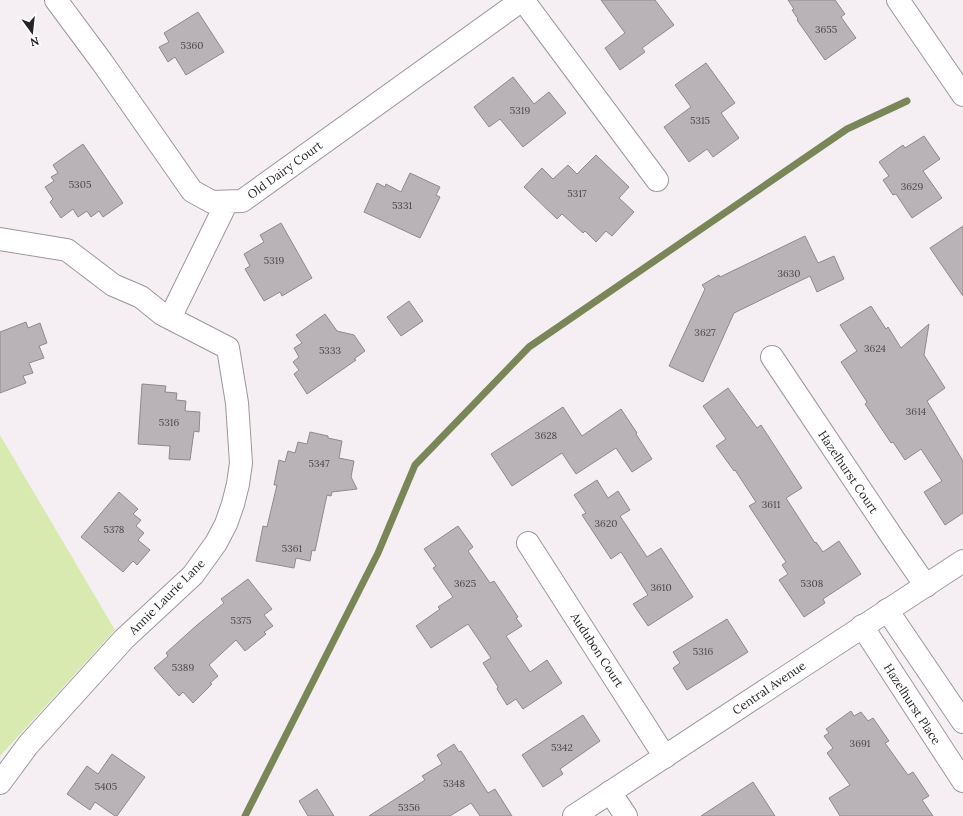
<svg xmlns="http://www.w3.org/2000/svg" width="963" height="816" viewBox="0 0 963 816" font-family="Lora,serif">
<style>
.green{fill:#d8eaaf}
.lines{fill:none;stroke-linecap:round;stroke-linejoin:round}
.stream{stroke:#7a8657;stroke-width:7}
.building{fill:#b9b3b7;stroke:#8f898d}
.minor-casing{stroke:#9d979c;stroke-width:24}
.major-casing{stroke:#9d979c;stroke-width:24}
.minor{stroke:#fff;stroke-width:22}
.major{stroke:#fff;stroke-width:22}
.labels{text-anchor:middle;stroke-width:4;stroke-linejoin:round;paint-order:stroke}
.number-label{font-size:10px;fill:#4b474a}
.street-label{font-size:12px;fill:#262325;stroke:#fff}
</style>
<rect width="100%" height="100%" fill="#f5eef3"/>
<!-- green -->
<path class="green" d="M0,435L115,630L0,756Z"/>
<g class="lines">
<!-- stream -->
<path class="stream" d="M245,816L378,553L415,465L529,347L847,129L907,101"/>
</g>
<!-- building -->
<path class="building" d="M601,0H655L674,25L642,48L645,52L620,70L605,48L625,33Z
M788,0H835L845,14L841,17L856,38L825,60L797,20L798,19L792,10L794,9Z
M198,12L224,52L186,75L175,57L168,62L159,47L169,42L164,33Z
M706,63L735,103L721,113L739,138L713,157L707,149L689,162L664,127L691,107L675,85Z
M513,77L534,104L549,92L566,113L523,147L500,119L489,127L474,107Z
M924,136L940,159L923,171L942,198L912,218L896,194L893,195L883,180L889,176L879,162L903,145L905,148Z
M83,144L123,203L103,217L99,211L91,217L87,211L78,217L73,209L61,218L50,202L53,199L45,187L54,181L51,177L58,173L53,165Z
M596,155L629,187L619,198L634,212L612,236L606,231L596,242L585,231L583,233L562,214L557,219L524,187L542,168L553,179L568,165L577,174Z
M410,173L440,187L436,195L440,197L420,238L364,212L377,183L385,187L386,184L401,192Z
M281,223L312,278L282,296L280,292L264,301L245,269L250,266L244,254L264,242L260,235Z
M963,226V296L930,248Z
M805,236L818,263L834,256L844,279L817,292L810,276L734,313L703,382L669,366L705,289L702,285L719,275L720,277Z
M409,301L423,321L401,336L387,317Z
M871,306L886,329L888,327L901,348L929,324L924,355L945,388L927,401L963,461V513L945,525L924,492L942,481L921,449L905,460L893,442L891,443L865,404L867,402L841,362L857,351L840,325Z
M325,314L337,331L354,335L365,351L354,359L356,360L307,394L294,374L299,370L293,362L299,357L294,348L302,343L296,335Z
M26,322L28,328L40,323L47,343L39,346L44,358L29,363L33,373L23,376L26,383L0,393V332Z
M142,384L166,386L165,392L177,393L176,400L186,401L185,411L200,412L199,432L194,431L190,460L169,459L170,446L138,444Z
M728,388L757,428L761,425L802,488L786,498L815,543L816,542L823,552L839,541L861,574L823,599L825,603L804,617L779,580L788,574L782,565L786,562L749,506L756,502L735,470L734,471L716,446L726,439L703,406Z
M563,407L582,436L621,409L637,433L636,434L652,459L632,472L616,448L576,474L562,453L512,486L491,454Z
M310,432L328,436V438L342,441L339,458L354,461L351,477L357,489L332,492L331,496L327,495L315,551L312,550L310,561L296,558L294,568L256,561L263,526L267,527L277,485H274L279,460L285,462L288,451L295,453L298,442L307,444Z
M597,480L608,498L618,491L630,510L620,516L647,557L661,548L693,597L648,626L633,604L648,595L621,552L611,559L582,515L586,513L574,495Z
M119,492L138,509L133,514L141,520L136,526L144,533L138,540L150,550L137,565L133,561L123,572L81,537Z
M458,526L473,547L468,551L490,583L494,581L518,617L516,618L522,626L506,636L530,672L547,660L562,683L523,709L516,699L507,705L497,689L498,687L483,663L491,658L468,624L431,648L416,626L440,609L438,607L453,597L433,568L436,566L424,549Z
M248,579L272,609L264,615L273,626L264,632L266,634L245,651L236,640L209,665L218,676L210,683L212,684L193,703L183,692L179,696L154,668L168,656L166,653L197,625L224,603L221,599Z
M727,619L748,652L687,690L673,668L680,663L673,652Z
M851,711L854,716L861,712L868,721L873,718L889,741L885,743L908,775L913,772L929,796L922,800L933,816H840L829,798L850,785L827,753L833,748L824,736L829,733L826,729Z
M583,715L600,741L560,769L563,774L543,787L522,755Z
M454,744L459,752L461,751L488,793L495,789L512,816H480L471,803L450,816H369L425,780L422,776L442,764L437,755Z
M112,754L145,777L117,816H115L95,802L90,810L67,794L87,766L98,774Z
M753,782L775,816H701Z
M317,789L334,816H308L299,801Z"/>
<g class="lines">
<!-- minor casing -->
<g class="minor-casing">
<path id="minor" d="M56,0L102,62L192,191L212,202L242,201L522,0
M523,0L657,180
M898,0L963,95
M0,239L67,250L113,285L141,297L162,314L228,348L237,403L241,463L238,484L233,504L226,524L216,543L193,575L124,639L28,745L0,783
M170,318L227,202
M772,357L895,541L926,586
M528,543L665,757
M887,610L963,722
M862,626L963,781
M610,792L626,816"/>
</g>
<!-- major casing -->
<g class="major-casing">
<path id="major" d="M574,816L963,561"/>
</g>
<!-- minor -->
<use href="#minor" class="minor"/>
<!-- major -->
<use href="#major" class="major"/>
</g>
<g class="labels">
<!-- number labels -->
<g class="number-label">
<text x="826" y="33">3655</text>
<text x="192" y="49">5360</text>
<text x="520" y="114">5319</text>
<text x="700" y="124">5315</text>
<text x="80" y="188">5305</text>
<text x="912" y="190">3629</text>
<text x="577" y="197">5317</text>
<text x="402" y="209">5331</text>
<text x="274" y="264">5319</text>
<text x="789" y="277">3630</text>
<text x="705" y="336">3627</text>
<text x="875" y="352">3624</text>
<text x="330" y="354">5333</text>
<text x="916" y="415">3614</text>
<text x="169" y="426">5316</text>
<text x="546" y="439">3628</text>
<text x="319" y="467">5347</text>
<text x="771" y="508">3611</text>
<text x="606" y="527">3620</text>
<text x="114" y="533">5378</text>
<text x="292" y="552">5361</text>
<text x="465" y="587">3625</text>
<text x="812" y="587">5308</text>
<text x="661" y="591">3610</text>
<text x="241" y="624">5375</text>
<text x="703" y="655">5316</text>
<text x="183" y="671">5389</text>
<text x="860" y="747">3691</text>
<text x="562" y="751">5342</text>
<text x="454" y="787">5348</text>
<text x="106" y="790">5405</text>
<text x="409" y="811">5356</text>
</g>
<!-- street labels -->
<g class="street-label">
<text transform="translate(285 170) rotate(-36)" y="4">Old Dairy Court</text>
<text transform="translate(848 472) rotate(56)" y="4">Hazelhurst Court</text>
<text transform="translate(167 597) rotate(-45)" y="4">Annie Laurie Lane</text>
<text transform="translate(597 650) rotate(57)" y="4">Audubon Court</text>
<text transform="translate(769 688) rotate(-34)" y="4">Central Avenue</text>
<text transform="translate(912 704) rotate(57)" y="4">Hazelhurst Place</text>
</g>
</g>
<!-- north arrow -->
<g transform="translate(32 32) rotate(165)" stroke="#ffffff" stroke-width="3" paint-order="stroke">
<path d="M0-3L7 15L0 10L-7 15Z" fill="#262325"/>
<text y="-6" font-size="11" font-weight="bold" text-anchor="middle" fill="#262325">N</text>
</g>
</svg>
